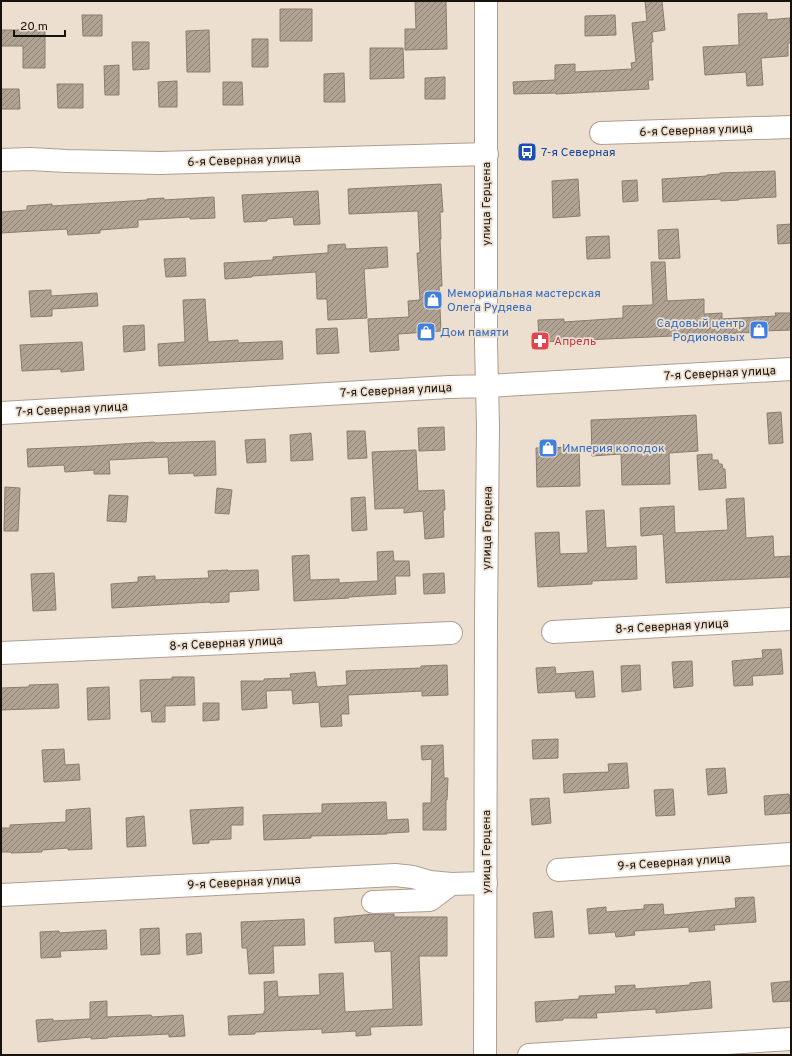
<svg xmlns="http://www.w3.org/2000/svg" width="792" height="1056" viewBox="0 0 792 1056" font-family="Overpass,sans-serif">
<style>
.building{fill:url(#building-hatch);stroke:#897c6e}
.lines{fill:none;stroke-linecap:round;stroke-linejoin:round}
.minor-casing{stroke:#ad9f90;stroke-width:24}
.major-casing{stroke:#ad9f90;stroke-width:24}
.minor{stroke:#fff;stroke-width:22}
.major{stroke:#fff;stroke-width:22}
.labels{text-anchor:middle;stroke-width:3.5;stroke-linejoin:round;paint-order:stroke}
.street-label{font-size:12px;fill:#17120c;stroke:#eddfcf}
.transit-label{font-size:12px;fill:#164399;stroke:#eddfcf;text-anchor:start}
.shop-label{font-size:12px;fill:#366cbe;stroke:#eddfcf;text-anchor:start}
.health-label{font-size:12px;fill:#be3a42;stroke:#eddfcf;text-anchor:start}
</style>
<defs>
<pattern id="building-hatch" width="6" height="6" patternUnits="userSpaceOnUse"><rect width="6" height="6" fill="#b1a394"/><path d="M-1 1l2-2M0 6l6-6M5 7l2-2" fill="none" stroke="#8f8377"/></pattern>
</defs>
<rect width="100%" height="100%" fill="#eddfcf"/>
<!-- building -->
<path class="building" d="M415,1H446L447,49L405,50V29H416Z
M645,1H662L665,30L652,32L653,42H651L653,80H648L649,89L556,94V93L514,94L513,82L555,80V65L575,64V72L632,69L631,63L636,62L632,23L647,21Z
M280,9H312V41H280Z
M767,13V20L790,18L791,43H788V56L761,58L763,85L747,86L746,72L705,75L703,47L739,45L738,14Z
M82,15H102V36H83Z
M615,15L616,35L585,36V16Z
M1,30H45V68H23V46H1Z
M209,30L210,72H187L186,31Z
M252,39H268V67H252Z
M132,42H149V69L133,70Z
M370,48H403L404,78L370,79Z
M119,65V95H105L104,66Z
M344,73L345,102H324V74Z
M445,77V99H425V78Z
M177,81V107H159L158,82Z
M223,82H242L243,105H223Z
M57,84H83V108H58Z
M1,89H19L20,109H1Z
M775,171L776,197L739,199V200L721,201V199L663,202L662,179L707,176V175L720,174V173Z
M578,179L580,216L553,218L552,181Z
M637,180L638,201L623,202L622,181Z
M441,184L443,212H440L441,239H440L442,286H439L441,331L398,334L399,350L370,352L368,319L409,317L408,301L420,300L417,253H420L418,213V211L349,214L348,189Z
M318,191L320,224L294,225L293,217L267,219V221L244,222L242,195Z
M214,197L215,218L190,219V217L138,220V227L100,230V233L68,235L67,229L1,233V212L27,210V206L52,204V206L116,202L147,200V199L164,198V200Z
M791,224V243L778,244L777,225Z
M678,229L680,258L659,259L658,230Z
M609,236L610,258L587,259L586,237Z
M345,244L346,249L387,247L388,267L364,269L367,318L328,320L327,299H317L316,272L252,276V277L225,279L224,263L273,260V257L328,253V245Z
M185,258L186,276L166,277L164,259Z
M651,262H665L667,301L704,299V314L722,313V319L776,316L775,313H791V330L762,331V332L539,342L538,320L564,319V322L623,318V306L653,305Z
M51,290V296L97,293L98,306L52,309V316L31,317L29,291Z
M205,299L208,342L238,340V343L282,341L283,359L159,366L158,344L185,342L183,300Z
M144,325L145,350L124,352L123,326Z
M337,328L339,353L317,354L316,329Z
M82,342L84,370L61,372V369L22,371L20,345Z
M781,412L783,443L769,444L767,413Z
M696,415L698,451L669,453L670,484L622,485L621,454L592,456L591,420L639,418Z
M444,427L445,450L419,451L418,428Z
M347,431H365L367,458L348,459Z
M311,433L313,460L291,461L290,435Z
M265,439L266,462L247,463L245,440Z
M215,441L216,475L194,476V473L169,474L168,457L109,460L110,474H94V470L65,472L64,465L28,467L27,449L92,446L154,442L155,443Z
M579,447L580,486L537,487L536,448Z
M416,450L418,491L444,490L445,510H443L444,537L425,539L423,511L404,513V508L375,509L372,452Z
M712,454V460H718L719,464H722L723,469H725L726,488L699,490L697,455Z
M5,487L20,488L18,531H4Z
M217,488L232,490L229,514L215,513Z
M109,495L128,496L126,522L107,521Z
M365,497L367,530L352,531L351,498Z
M744,498L746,538L773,536L774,557L791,556V577L666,583L663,534L641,536L640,508L674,506L675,533L728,530L726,499Z
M604,510L606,548L636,546L637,579L592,581V584L538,587L535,533L559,532L560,554L588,553L586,511Z
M393,551L394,561H409L410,576H395L396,594L349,597V598L294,601L292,556L309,555L310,580L339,579V583L378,581L377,552Z
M228,570V571L258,570L259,590L229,592V602L210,603V602L112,608L111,584L138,582V577L155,576V580L209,578L208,571Z
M54,573L56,610L33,611L31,574Z
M444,573L445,593L424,594L423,574Z
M781,649L783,674L752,676L753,685L734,686L732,661L763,658L762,650Z
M692,661L693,686L674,688L672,662Z
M447,665L448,695L422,696V691L348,695L349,714H341L342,726L321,727L319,702L293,704L292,690L266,691L267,708L242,710L241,681H264V679L291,678L290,674L315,672L317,687L347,685L346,671L421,668V666Z
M640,665L641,690L622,692L621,666Z
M555,667L556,674L593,671L595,697L576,698L575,691L538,693L536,668Z
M172,677H194L195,705L165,706V722H152L151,711L141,712L140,680L172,679Z
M58,684L59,708L1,710V688L29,687V685Z
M109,687L110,719L88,720L87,688Z
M203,703H219V720L203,721Z
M558,739V758L533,759L532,740Z
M443,745L444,778H448L447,800H446V830H423V803H431L432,759L422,760L421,746Z
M64,749L65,765L79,764L80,780L44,782L42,750Z
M627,763L629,788L564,793L563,774L609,772L608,764Z
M725,768L727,793L708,795L706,769Z
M673,789L675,815L656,816L654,790Z
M789,794L791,813L765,815L764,796Z
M549,798L551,823L532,825L530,799Z
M386,802L387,820L408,819L409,832L387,833V834L311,836V838L264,840L263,815L322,813V804Z
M243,807V825H231V839L209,840V843L193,844L190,810Z
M90,808L92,849L68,850V848L42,850V852L11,853V852H1V828H10V825L66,822V810Z
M144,816L146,846L127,847L126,818Z
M754,897L756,922L714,925L715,930L689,932V927L634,931L635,935L616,937L615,932L589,934L587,909L606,907V912L644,909V905L663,904L664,915L736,908L735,898Z
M552,911L554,937L535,938L533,913Z
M373,914H394V917H447V956H419L422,1025L370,1027L371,1035L356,1036V1031L322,1033V1029L255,1032V1034L229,1035L228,1016L264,1014V1011H265L264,982L277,981L278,997L320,995L319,974L343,973L345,1012L393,1009L391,951L375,952L374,941L335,943L334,918Z
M304,919L305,945L273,946L274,973L249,974L247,948H242L241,922Z
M159,928L160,954L141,955L140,929Z
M106,930L107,949L60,951L61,957L41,958L40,932L59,931V933Z
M201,933L202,953L187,955L186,934Z
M710,981L712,1008L656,1013V1009L596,1013L597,1018H563V1020L536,1022L535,1002L579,999V996L616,994L615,986L635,985V989L690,985V983Z
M791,981V1001L773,1002L771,983Z
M107,1001V1017L151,1015L152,1017L183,1015L185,1036L169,1037V1034L108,1037V1038L91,1039V1037L38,1042L36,1020L53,1019V1021L90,1019V1002Z"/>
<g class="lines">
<!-- minor casing -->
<g class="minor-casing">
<path id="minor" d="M601,133L791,127
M1,160L30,159L67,161L160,163L487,154
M553,632L791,619
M1,653L451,633
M558,870L791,854
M1,895L395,875L413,877L430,882L451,884L486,883
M373,902L430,900L451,884
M529,1055L791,1039"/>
</g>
<!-- major casing -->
<g class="major-casing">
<path id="major" d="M1,413L449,387L487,386L791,369
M485,1055L486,620L488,426L486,344V1"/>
</g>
<!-- minor -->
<use href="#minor" class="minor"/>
<!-- major -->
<use href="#major" class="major"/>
</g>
<!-- icons -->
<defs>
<g id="bus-square" transform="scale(1)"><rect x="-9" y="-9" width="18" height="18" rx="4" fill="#1a4fb4" stroke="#eddfcf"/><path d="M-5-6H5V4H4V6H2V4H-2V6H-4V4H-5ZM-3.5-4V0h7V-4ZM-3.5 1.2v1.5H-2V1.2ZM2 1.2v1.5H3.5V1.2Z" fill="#fff"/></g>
<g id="shop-square" transform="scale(1)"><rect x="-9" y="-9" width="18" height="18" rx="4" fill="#3f7fe0" stroke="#eddfcf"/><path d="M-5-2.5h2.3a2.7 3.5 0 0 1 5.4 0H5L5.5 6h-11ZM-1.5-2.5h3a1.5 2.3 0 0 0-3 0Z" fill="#fff"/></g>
<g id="pharmacy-square" transform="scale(1)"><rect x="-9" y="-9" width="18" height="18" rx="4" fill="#e0444e" stroke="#eddfcf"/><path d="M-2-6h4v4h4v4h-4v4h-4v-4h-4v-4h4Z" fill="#fff"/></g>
</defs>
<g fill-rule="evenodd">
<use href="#bus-square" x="527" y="152"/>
<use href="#shop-square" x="433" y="300"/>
<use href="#shop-square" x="759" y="330"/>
<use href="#shop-square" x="426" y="332"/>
<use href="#pharmacy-square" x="540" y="341"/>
<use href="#shop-square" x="548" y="448"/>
</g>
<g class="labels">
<!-- street labels -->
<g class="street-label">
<text transform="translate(696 130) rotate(-2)" y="4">6-я Северная улица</text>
<text transform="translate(244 160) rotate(-2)" y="4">6-я Северная улица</text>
<text transform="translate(486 204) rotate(-90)" y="4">улица Герцена</text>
<text transform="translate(720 373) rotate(-3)" y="4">7-я Северная улица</text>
<text transform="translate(396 390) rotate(-3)" y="4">7-я Северная улица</text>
<text transform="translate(72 409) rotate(-3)" y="4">7-я Северная улица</text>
<text transform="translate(487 528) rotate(-89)" y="4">улица Герцена</text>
<text transform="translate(672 626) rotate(-3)" y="4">8-я Северная улица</text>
<text transform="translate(226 643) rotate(-3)" y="4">8-я Северная улица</text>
<text transform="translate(486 852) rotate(-90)" y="4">улица Герцена</text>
<text transform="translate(674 862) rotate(-4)" y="4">9-я Северная улица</text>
<text transform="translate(244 882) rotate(-3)" y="4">9-я Северная улица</text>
</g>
<!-- transit labels -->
<g class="transit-label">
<text x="541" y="156">7-я Северная</text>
</g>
<!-- shop labels -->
<g class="shop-label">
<text x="447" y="297">Мемориальная мастерская<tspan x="447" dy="14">Олега Рудяева</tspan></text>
<text x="745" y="327" text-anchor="end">Садовый центр<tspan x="745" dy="14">Родионовых</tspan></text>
<text x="440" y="336">Дом памяти</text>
<text x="562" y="452">Империя колодок</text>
</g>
<!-- health labels -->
<g class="health-label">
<text x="554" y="345">Апрель</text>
</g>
</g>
<!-- border -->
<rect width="792" height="1056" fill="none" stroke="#17120c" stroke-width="4"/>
<!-- scale -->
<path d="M14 30v6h51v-6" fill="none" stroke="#17120c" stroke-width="2"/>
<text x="20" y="30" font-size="12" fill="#17120c" stroke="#eddfcf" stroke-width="3" paint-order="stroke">20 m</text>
</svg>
